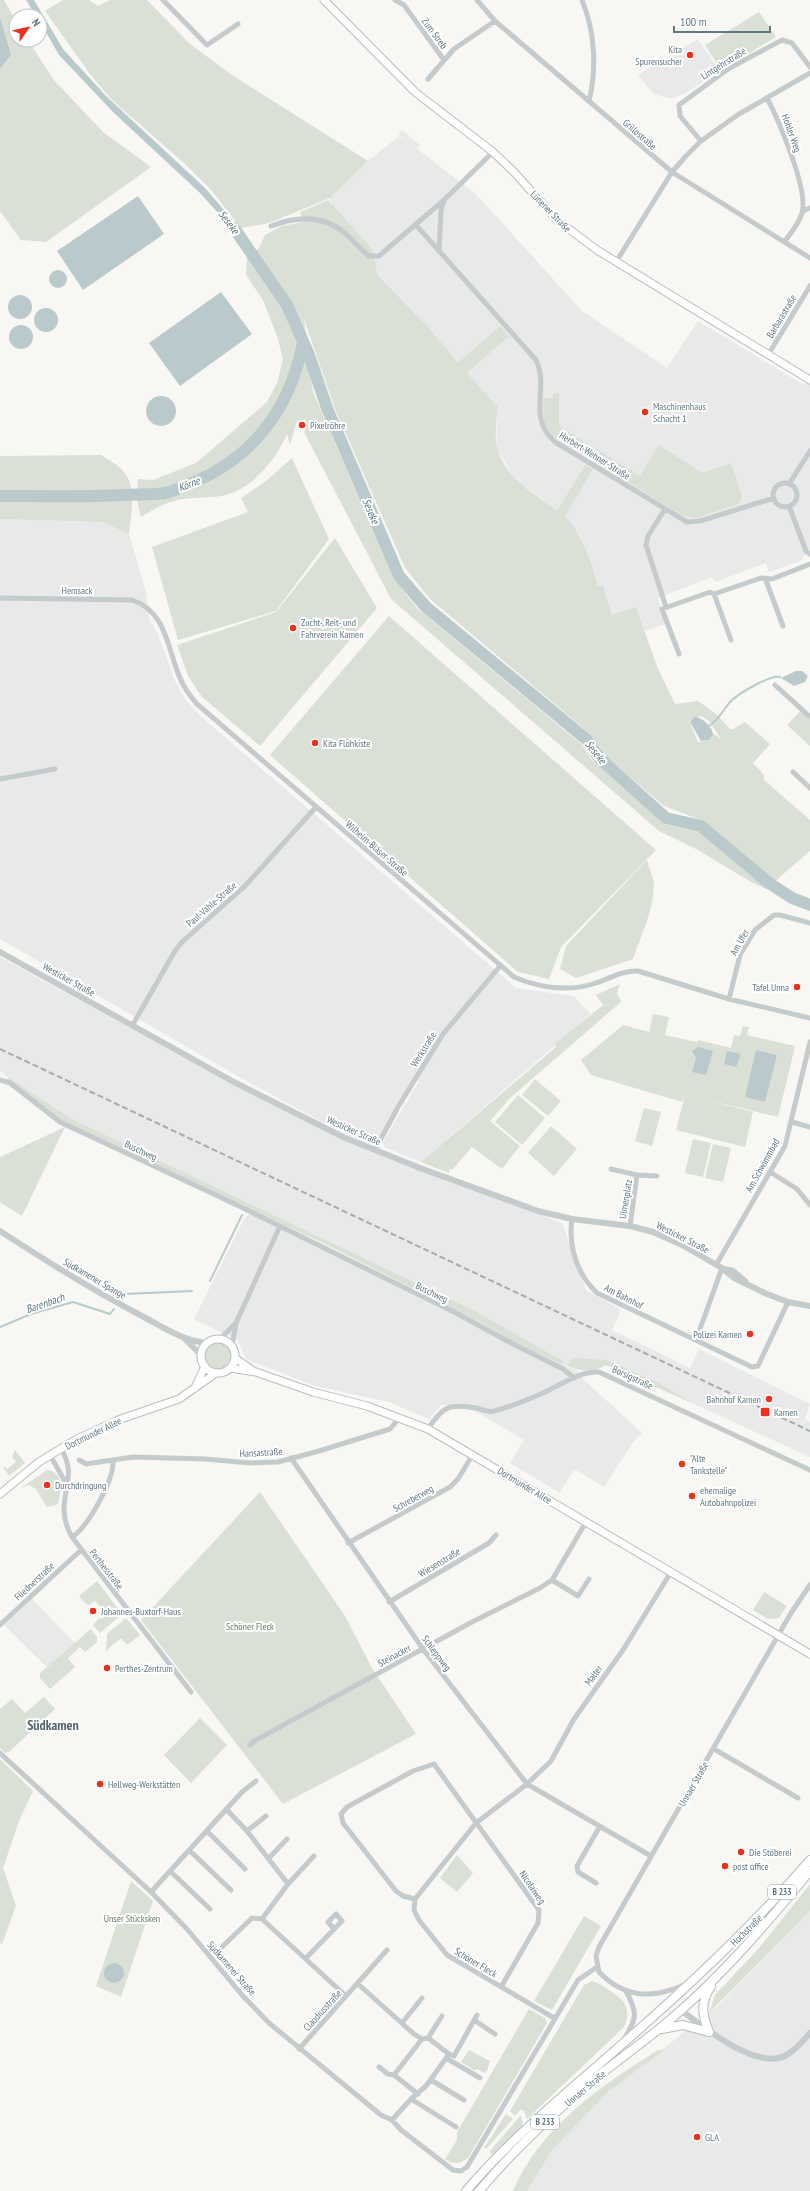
<svg xmlns="http://www.w3.org/2000/svg" width="810" height="2191" viewBox="0 0 810 2191" font-family="'PT Sans Narrow',sans-serif">
<style>
.built{fill:#e8e9e8}
.green{fill:#dae0d5;fill-rule:evenodd}
.water{fill:#bacacc}
.lines{fill:none;stroke-linecap:round;stroke-linejoin:round}
.stream{stroke:#bacacc;stroke-width:2}
.river{stroke:#bacacc;stroke-width:12}
.secondary-casing{stroke:#b7bec1;stroke-width:9}
.primary-casing{stroke:#b6bcbe;stroke-width:10}
.minor{stroke:#c5cacc;stroke-width:5}
.tertiary{stroke:#c5cacc;stroke-width:6}
.secondary{stroke:#fff;stroke-width:7}
.primary{stroke:#fff;stroke-width:8}
.rail{stroke:#a3acb0;stroke-width:2;stroke-dasharray:6 3;stroke-linecap:butt}
.poi-dot{fill:#ee301e;stroke:#fff;stroke-width:1.5}
.labels{text-anchor:middle;stroke-width:4;stroke-linejoin:round;paint-order:stroke}
.shield{fill:#fff;stroke:#90a0a7;stroke-width:1}
.shield-label{font-size:9px;font-weight:bold;fill:#617881}
.street-label{font-size:10px;fill:#617881;stroke:#fff}
.poi-label{font-size:10px;fill:#617881;stroke:#fff;text-anchor:start}
.park-label{font-size:10px;fill:#687960;stroke:#fff}
.water-label{font-size:11px;font-style:italic;fill:#5b787c;stroke:#fff}
.district-label{font-size:14px;font-weight:bold;fill:#53656c;stroke:#fff}
</style>
<rect width="100%" height="100%" fill="#f8f7f4"/>
<!-- built -->
<path class="built" d="M698,39L720,71L684,94L671,99L654,94L638,75Z
M402,130L420,145L417,149L475,193L582,311L667,368L698,321L804,385L810,377V550L800,561L769,572L766,563L715,582L712,577L658,598L666,624L645,631L636,608L612,615L603,586H598L580,535L565,516L593,470L585,466L557,511L523,485L511,473L496,447L498,407L467,373L508,335L500,327L458,364L430,329L377,273L373,250L332,205L330,198L368,161L399,136L407,141L398,134Z
M0,519L102,522L129,534L147,595L149,618L158,634L175,681L185,699L198,714L516,988L574,996L591,1014L421,1162L384,1147L383,1142L419,1081L415,1078L375,1147L333,1128L241,1078L0,939Z
M0,957L143,1035L338,1138L562,1223L586,1290L621,1310L612,1330L690,1368L699,1349L810,1404L805,1419L810,1422V1457L694,1404L663,1385L607,1360L578,1358L568,1367L577,1371L585,1381L642,1433L632,1444L604,1487L574,1469L560,1493L510,1463L524,1440L473,1410L472,1406L441,1405L429,1419L389,1402L315,1386L246,1359L238,1340L194,1319L244,1219L254,1210L483,1324L514,1342L563,1361L477,1312L70,1118L8,1077L0,1071Z
M32,1599L75,1643L47,1667L4,1625Z
M810,1911V2191H527L552,2150L609,2091L718,2006Z"/>
<!-- green -->
<path class="green" d="M0,0H4L16,21V40H28L53,79L103,132L151,167L46,242L21,240L0,211V69C16,53 2,33 0,16C0,11 0,5 0,0Z
M63,0H89L98,6L110,0H147L190,44L232,75L368,161L330,198L269,223L241,228L211,190L185,164L112,100L90,74L45,11Z
M759,12L776,37L721,70L705,45Z
M328,200L373,250L377,274L430,329L458,363L500,326L509,336L467,373L498,407C497,419 494,436 497,447C504,477 535,494 557,511L585,465L593,470L565,516C584,536 590,560 598,586H603L612,615L636,607L658,669L675,704L698,701L715,713L731,730L745,722L770,744L753,763L764,775V780L810,820V851L766,889L749,881L698,850L659,831L391,599L304,432L308,424L306,420L297,421L290,445L287,434C276,459 254,487 226,495C209,499 191,496 174,501C162,504 151,511 141,517L137,501L138,479L153,480L196,463L267,402L277,383L283,359L278,339L263,300L246,275L247,258L259,248L265,235L282,226L303,222L300,212ZM304,319L335,409L405,568L430,599L589,733L602,754L664,806L706,822L710,838L701,832L664,824L592,760L581,744L417,608L394,579L313,392ZM701,716L709,721L721,739L714,734L706,741L698,742L689,721Z
M554,393H559V426L640,476L659,445L702,473L731,463L742,497L739,504L696,518L683,516L552,435L544,423L543,398H552Z
M101,455C108,460 119,465 124,472C137,488 131,515 129,534L102,522L0,519V456Z
M292,458L329,539L276,611L178,640L152,547L248,512L241,498L266,481Z
M335,538L377,608L260,746L202,697L188,676L177,645L276,612Z
M389,616L656,850L561,947L549,979L518,972L270,755Z
M802,709L810,717V746L787,725Z
M647,860C649,868 653,877 654,884C654,910 641,935 633,959L576,978L560,969L566,946Z
M620,984L617,993L621,1002L510,1098L490,1121L520,1146L502,1169L472,1147L452,1170L450,1168L449,1173L421,1162L556,1047L555,1044L603,1005L596,995Z
M653,1014L669,1017L665,1035L697,1042L698,1040L731,1048L734,1035L740,1036L743,1026L749,1027L747,1035L795,1046L778,1117L695,1097L753,1112L745,1147L676,1130L685,1095L682,1102L591,1075L581,1060L623,1025L649,1032Z
M8,1077L70,1118L477,1312L563,1361L561,1364L514,1342L483,1324L323,1243L66,1123L54,1116L7,1079Z
M535,1079L561,1101L548,1116L522,1095Z
M518,1095L545,1118L522,1145L495,1122Z
M644,1108L661,1112L652,1146L635,1141Z
M551,1126L577,1149L554,1176L528,1153Z
M65,1127L22,1216L0,1202V1157Z
M693,1139L711,1143L703,1177L685,1173Z
M713,1144L731,1148L723,1182L705,1178Z
M205 1356a13 13 0 1 1 26 0a13 13 0 1 1-26 0Z
M578,1358L607,1360L663,1385L694,1404L606,1365C596,1372 579,1372 568,1366L570,1360Z
M15,1450L25,1463L9,1476L3,1467L4,1466L7,1469L16,1462L12,1457Z
M47,1470C64,1471 61,1492 58,1504L47,1507L36,1489L29,1485L21,1488Z
M260,1492L345,1616L372,1668L416,1734L283,1804L141,1620Z
M97,1581L122,1614L100,1633L93,1625L99,1618L102,1619L105,1616V1612L95,1601L89,1605L86,1604L79,1596Z
M764,1592L787,1606L779,1618L768,1619L753,1610Z
M126,1618L140,1635L127,1645L121,1638L106,1651L107,1634Z
M91,1629L97,1637V1642L85,1652L80,1647L68,1658L75,1667L50,1689L40,1678V1673Z
M44,1697L55,1709L9,1752L5,1753L0,1748V1709L12,1699L25,1713Z
M200,1718L227,1745L191,1783L164,1755Z
M0,1759L33,1791L19,1821L3,1868L16,1906L2,1944L0,1943Z
M457,1855L473,1873L457,1892L440,1878Z
M131,1881L153,1901L121,1997L96,1986Z
M810,1884V1911L709,2013L715,1995L759,1948Z
M584,1916L601,1926L552,2010L534,2001Z
M592,1981C599,1983 604,1987 609,1990C625,2000 632,2009 624,2027L527,2119L524,2111L521,2109L515,2116L510,2111L584,1985Z
M529,2009L545,2018L547,2023L468,2158C460,2164 453,2165 445,2159L457,2140V2132Z
M469,2050L490,2061L487,2071L484,2073L477,2069L475,2071L461,2062Z
M658,2050H664L609,2091L552,2150L527,2191H513C540,2127 602,2085 658,2050Z
M506,2114L513,2119L486,2149L484,2148Z
M521,2115L523,2125L492,2155L489,2152Z"/>
<!-- water -->
<path class="water" d="M26,0H34L63,49L106,96L205,188L230,217L244,239L240,243L231,227L199,192L113,112L59,55L40,22V16H36Z
M0,17L11,55L0,69Z
M138,196L164,234L83,290L57,251Z
M49 279a9 9 0 1 1 18 0a9 9 0 1 1-18 0Z
M221,292L252,334L180,386L149,343Z
M8 307a12 12 0 1 1 24 0a12 12 0 1 1-24 0Z
M34 320a12 12 0 1 1 24 0a12 12 0 1 1-24 0Z
M9 337a12 12 0 1 1 24 0a12 12 0 1 1-24 0Z
M146 411a15 15 0 1 1 30 0a15 15 0 1 1-30 0Z
M796,671H802L808,676L805,682L794,686L781,678Z
M694,717C702,717 713,727 713,735L709,740L701,741L690,722Z
M698,1047L713,1051L706,1075L692,1072L696,1058L692,1051Z
M756,1050L777,1055L765,1102L745,1097Z
M727,1051L741,1054L736,1067L724,1064Z
M104 1973a10 10 0 1 1 20 0a10 10 0 1 1-20 0Z"/>
<g class="lines">
<!-- stream -->
<path class="stream" d="M709,726C719,720 724,708 732,700C740,693 771,674 780,677
M210,1281L242,1215
M124,1294L192,1291
M0,1327L31,1314L73,1302L110,1314L114,1309"/>
<!-- river -->
<path class="river" d="M234,228L287,305L309,355L327,408L399,576L426,607L586,739L600,759L666,818L701,826L769,883L792,898L810,905
M0,496C41,496 83,497 124,495C138,494 153,495 166,493C175,491 184,486 192,483C254,457 290,408 303,343"/>
<!-- secondary casing -->
<g class="secondary-casing">
<path id="secondary" d="M324,0L415,92L493,152L514,172L557,220L597,250L810,380
M201 1356a17 17 0 1 1 34 0a17 17 0 1 1-34 0Z
M235,1358L252,1370
M230,1368L256,1372L313,1392L367,1406L428,1429L810,1654
M195,1388L205,1366
M0,1494L39,1462L75,1440L118,1420L179,1399L216,1373"/>
</g>
<!-- primary casing -->
<g class="primary-casing">
<path id="primary" d="M662,2029L683,2025L709,2032
M709,2032C702,2014 700,2003 711,1986
M466,2191C512,2137 567,2093 620,2046C687,1988 751,1928 810,1860
M479,2191C511,2153 547,2119 585,2087C613,2063 643,2043 671,2019C723,1975 767,1923 810,1871"/>
</g>
<!-- minor -->
<path class="minor" d="M163,0L207,45L238,24
M395,0L404,5L444,60
M477,0L495,21L672,172L810,258
M582,0C595,32 597,68 589,101
M428,79L454,49L495,21
M767,98C778,119 809,190 802,213C799,224 791,233 784,242
M701,141L680,116L679,105L728,69L782,40L792,43L810,67
M803,211L810,208
M416,225L536,360C550,389 526,416 555,442L687,522L700,521L774,498
M271,226C297,216 325,215 347,235C355,242 361,250 369,256H379L444,200L493,152
M439,251L441,210L444,201
M616,262L672,172L686,156L701,141L739,114L810,73
M768,355L810,286
M773 495a12 12 0 1 1 24 0a12 12 0 1 1-24 0Z
M789,484L810,451
M789,506L806,551L810,554
M665,509L648,536L646,545L666,607
M765,578L783,626
M714,594L731,640
M0,598L132,600C167,612 167,648 180,678C184,688 190,696 197,704L514,977C540,988 569,992 596,983C611,978 623,970 638,971L729,999L810,1018
M679,654L662,609L710,592L714,594L761,578L772,579L810,564
M775,685L810,717
M793,772L810,788
M0,779L55,769
M729,999L740,955L755,930L774,915H780L810,923
M132,1026L175,951L182,942L244,887L316,807
M0,1080L10,1083L60,1122L239,1206L456,1313L515,1345L563,1369L574,1378
M792,1122L810,1127
M375,1150L398,1107L443,1034L500,966
M611,1169L637,1175
M770,1172L797,1189L810,1205
M572,1219C568,1246 577,1274 597,1293L752,1367L758,1366L788,1302
M630,1226L637,1175L657,1176
M716,1265L785,1146L810,1042
M220,1339L236,1323
M696,1340L722,1268
M232,1346L236,1323L280,1226
M428,1429C442,1407 449,1403 476,1408C481,1409 489,1413 494,1411C510,1407 527,1400 543,1393C561,1385 579,1371 599,1372L810,1470
M61,1449C76,1473 64,1485 64,1510C64,1519 67,1528 72,1537L191,1692
M50,1455L67,1485
M291,1458L423,1649L527,1784L651,1856
M79,1460L86,1464L133,1457L205,1459L250,1463L278,1462L319,1451L390,1429L400,1417
M72,1537C88,1527 114,1480 113,1461
M348,1543L450,1487L458,1479L473,1454
M552,1580L578,1596L589,1579
M389,1602L489,1543L496,1535
M0,1625L81,1550
M250,1745L254,1741L472,1622L540,1588L552,1580L586,1522
M714,1749L798,1798
M0,1753L151,1892L187,1929L242,1995L269,2023L381,2115L392,2120L401,2130L453,2170L461,2171L467,2167L578,1980L597,1967
M227,1810L247,1831L288,1884
M207,1831L245,1869
M247,1831L266,1816
M189,1850L231,1890
M269,1858L287,1839
M170,1871L210,1909
M596,1883L578,1872L577,1866L600,1826
M151,1892L242,1792L256,1781
M415,1899L403,1896L396,1891L343,1823L341,1814L347,1807L413,1771L434,1764L539,1910L538,1923L501,1987
M262,1919L288,1884L314,1856
M222,1947L252,1918L262,1919L346,1996
M306,1958L342,1921L336,1914L328,1922L334,1929
M358,1984L414,2034L422,2039L428,2038L449,2054L426,2086L411,2099L392,2120
M686,1984C654,1999 625,1999 599,1972L596,1956L599,1947L791,1613L810,1585
M554,2018L447,1955L419,1920L414,1910L415,1899L476,1823L527,1784L551,1761L574,1719L623,1650L671,1572
M474,2020L495,2034
M402,2023L422,1998
M428,2038L442,2016
M624,2039C637,2019 638,2013 626,1991
M299,2049L387,1950
M449,2054L454,2056L477,2015
M446,2058L480,2078
M379,2067L388,2074L394,2075L422,2039
M394,2075L418,2094
M431,2080L464,2100
M411,2099L456,2127"/>
<!-- tertiary -->
<path class="tertiary" d="M0,952L234,1082L343,1137L420,1168L538,1211L572,1219L630,1226L653,1232L682,1245L722,1268L734,1278L767,1294L788,1302L810,1306
M0,1231C46,1261 94,1291 142,1316C163,1327 183,1341 207,1343
M724,1269L733,1271L745,1281
M185,1339L201,1355
M681,2010C703,2027 756,2070 785,2056C795,2051 803,2041 810,2033"/>
<!-- secondary -->
<use href="#secondary" class="secondary"/>
<!-- primary -->
<use href="#primary" class="primary"/>
<!-- rail -->
<path class="rail" d="M0,1049L810,1431"/>
</g>
<!-- markers -->
<g class="poi-dot">
<circle cx="690" cy="55" r="4"/>
<circle cx="645" cy="412" r="4"/>
<circle cx="302" cy="425" r="4"/>
<circle cx="293" cy="628" r="4"/>
<circle cx="315" cy="743" r="4"/>
<circle cx="797" cy="987" r="4"/>
<circle cx="750" cy="1334" r="4"/>
<circle cx="769" cy="1399" r="4"/>
<rect x="760" y="1407" width="10" height="10" rx="2"/>
<circle cx="682" cy="1464" r="4"/>
<circle cx="47" cy="1485" r="4"/>
<circle cx="692" cy="1496" r="4"/>
<circle cx="93" cy="1611" r="4"/>
<circle cx="107" cy="1668" r="4"/>
<circle cx="100" cy="1784" r="4"/>
<circle cx="741" cy="1852" r="4"/>
<circle cx="725" cy="1866" r="4"/>
<circle cx="697" cy="2137" r="4"/>
</g>
<g class="labels">
<!-- shield labels -->
<g class="shield">
<rect x="768" y="1885" width="28" height="14" rx="3"/>
<rect x="531" y="2115" width="28" height="14" rx="3"/>
</g>
<g class="shield-label">
<text x="782" y="1895">B 233</text>
<text x="545" y="2125">B 233</text>
</g>
<!-- street labels -->
<g class="street-label">
<text transform="translate(435 33) rotate(54)" y="4">Zum Streb</text>
<text transform="translate(723 63) rotate(-32)" y="4">Lintgehrstraße</text>
<text transform="translate(792 133) rotate(70)" y="4">Hohler Weg</text>
<text transform="translate(640 134) rotate(41)" y="4">Grillostraße</text>
<text transform="translate(551 211) rotate(46)" y="4">Lünener Straße</text>
<text transform="translate(781 316) rotate(-59)" y="4">Barbarastraße</text>
<text transform="translate(595 455) rotate(32)" y="4">Herbert-Wehner-Straße</text>
<text x="77" y="594">Hemsack</text>
<text transform="translate(377 848) rotate(41)" y="4">Wilhelm-Bläser-Straße</text>
<text transform="translate(211 904) rotate(-41)" y="4">Paul-Vahle-Straße</text>
<text transform="translate(739 942) rotate(-61)" y="4">Am Ufer</text>
<text transform="translate(69 979) rotate(29)" y="4">Westicker Straße</text>
<text transform="translate(423 1049) rotate(-58)" y="4">Werkstraße</text>
<text transform="translate(354 1130) rotate(24)" y="4">Westicker Straße</text>
<text transform="translate(141 1150) rotate(25)" y="4">Buschweg</text>
<text transform="translate(762 1165) rotate(-61)" y="4">Am Schwimmbad</text>
<text transform="translate(625 1199) rotate(-81)" y="4">Ulmenplatz</text>
<text transform="translate(683 1237) rotate(27)" y="4">Westicker Straße</text>
<text transform="translate(95 1278) rotate(30)" y="4">Südkamener Spange</text>
<text transform="translate(432 1292) rotate(26)" y="4">Buschweg</text>
<text transform="translate(624 1296) rotate(27)" y="4">Am Bahnhof</text>
<text transform="translate(633 1377) rotate(25)" y="4">Borsigstraße</text>
<text transform="translate(93 1433) rotate(-26)" y="4">Dortmunder Allee</text>
<text transform="translate(261 1452) rotate(-3)" y="4">Hansastraße</text>
<text transform="translate(525 1485) rotate(31)" y="4">Dortmunder Allee</text>
<text transform="translate(413 1498) rotate(-29)" y="4">Schreberweg</text>
<text transform="translate(439 1562) rotate(-31)" y="4">Wiesenstraße</text>
<text transform="translate(107 1569) rotate(52)" y="4">Perthesstraße</text>
<text transform="translate(34 1581) rotate(-43)" y="4">Fliednerstraße</text>
<text transform="translate(437 1653) rotate(53)" y="4">Schleppweg</text>
<text transform="translate(394 1655) rotate(-29)" y="4">Steinacker</text>
<text transform="translate(593 1675) rotate(-54)" y="4">Malter</text>
<text transform="translate(693 1784) rotate(-60)" y="4">Unnaer Straße</text>
<text transform="translate(533 1887) rotate(56)" y="4">Nicolaiweg</text>
<text transform="translate(746 1930) rotate(-45)" y="4">Hochstraße</text>
<text transform="translate(476 1962) rotate(31)" y="4">Schöner Fleck</text>
<text transform="translate(232 1968) rotate(49)" y="4">Südkamener Straße</text>
<text transform="translate(322 2010) rotate(-48)" y="4">Claudiusstraße</text>
<text transform="translate(585 2088) rotate(-40)" y="4">Unnaer Straße</text>
</g>
<!-- poi labels -->
<g class="poi-label">
<text x="682" y="53" text-anchor="end">Kita<tspan x="682" dy="12">Spurensucher</tspan></text>
<text x="653" y="410">Maschinenhaus<tspan x="653" dy="12">Schacht 1</tspan></text>
<text x="310" y="429">Pixelröhre</text>
<text x="301" y="626">Zucht-, Reit- und<tspan x="301" dy="12">Fahrverein Kamen</tspan></text>
<text x="323" y="747">Kita Flohkiste</text>
<text x="789" y="991" text-anchor="end">Tafel Unna</text>
<text x="742" y="1338" text-anchor="end">Polizei Kamen</text>
<text x="761" y="1403" text-anchor="end">Bahnhof Kamen</text>
<text x="774" y="1416">Kamen</text>
<text x="690" y="1462">"Alte<tspan x="690" dy="12">Tankstelle"</tspan></text>
<text x="55" y="1489">Durchdringung</text>
<text x="700" y="1494">ehemalige<tspan x="700" dy="12">Autobahnpolizei</tspan></text>
<text x="101" y="1615">Johannes-Buxtorf-Haus</text>
<text x="115" y="1672">Perthes-Zentrum</text>
<text x="108" y="1788">Hellweg-Werkstätten</text>
<text x="749" y="1856">Die Stöberei</text>
<text x="733" y="1870">post office</text>
<text x="705" y="2141">GLA</text>
</g>
<!-- park labels -->
<g class="park-label">
<text x="250" y="1630">Schöner Fleck</text>
<text x="132" y="1922">Unser Stücksken</text>
</g>
<!-- water labels -->
<g class="water-label">
<text transform="translate(229 222) rotate(53)" y="4">Seseke</text>
<text transform="translate(189 484) rotate(-22)" y="4">Körne</text>
<text transform="translate(371 511) rotate(67)" y="4">Seseke</text>
<text transform="translate(596 752) rotate(51)" y="4">Seseke</text>
<text transform="translate(45 1303) rotate(-19)" y="4">Barenbach</text>
</g>
<!-- district labels -->
<g class="district-label">
<text x="53" y="1730">Südkamen</text>
</g>
</g>
<!-- north arrow -->
<g transform="translate(28 28) rotate(56)"><circle r="19" fill="#ffffff" stroke="#c0c9cd"/>
<path d="M0-3L7 15L0 10L-7 15Z" fill="#ee301e"/>
<text y="-6" font-size="11" font-weight="bold" text-anchor="middle" fill="#617881">N</text>
</g>
<!-- scale -->
<path d="M674 26v6h96v-6" fill="none" stroke="#617881" stroke-width="2"/>
<text x="680" y="26" font-size="12" fill="#617881" stroke="#ffffff" stroke-width="3" paint-order="stroke">100 m</text>
</svg>
